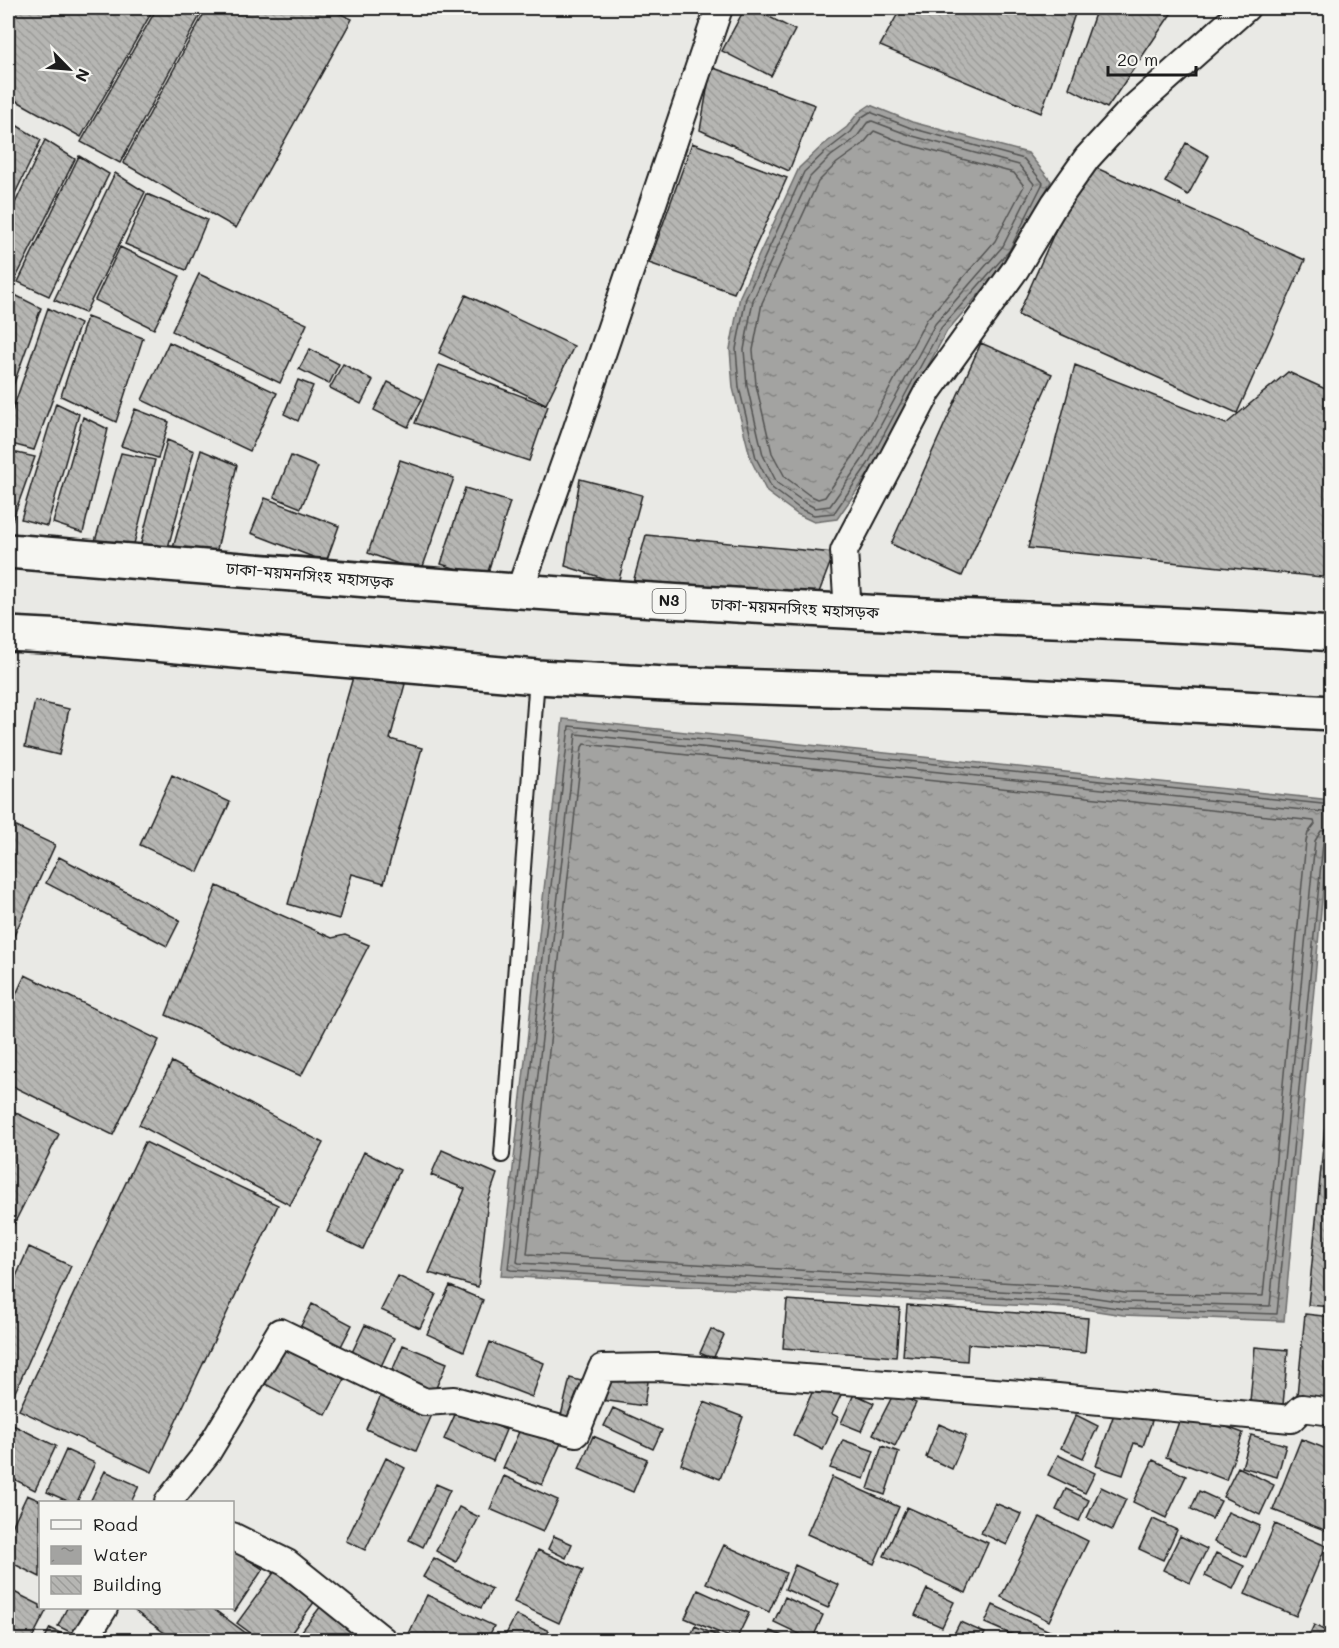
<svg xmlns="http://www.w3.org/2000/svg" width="1339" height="1648" viewBox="0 0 1339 1648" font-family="Mali,'Noto Sans Bengali',sans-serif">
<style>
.water{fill:url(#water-ripples);stroke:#6d6d6c;stroke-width:1.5}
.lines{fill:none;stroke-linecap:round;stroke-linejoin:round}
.shore{stroke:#525251;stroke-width:1.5}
.building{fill:url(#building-back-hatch);stroke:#1c1c1c;stroke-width:1.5}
.service-casing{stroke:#1c1c1c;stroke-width:18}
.minor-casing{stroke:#1c1c1c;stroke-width:30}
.trunk-casing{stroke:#1c1c1c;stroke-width:38}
.service{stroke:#f6f6f2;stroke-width:14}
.minor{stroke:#f6f6f2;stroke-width:26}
.trunk{stroke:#f6f6f2;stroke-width:33}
.labels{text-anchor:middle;stroke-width:4.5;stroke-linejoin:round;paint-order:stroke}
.shield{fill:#f6f6f2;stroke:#5d5d5c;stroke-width:1.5}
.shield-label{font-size:15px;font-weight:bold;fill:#1c1c1c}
.street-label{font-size:16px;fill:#1c1c1c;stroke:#f6f6f2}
</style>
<defs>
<pattern id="water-ripples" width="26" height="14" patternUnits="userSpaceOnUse" patternTransform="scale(1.5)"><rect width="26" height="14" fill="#a3a3a1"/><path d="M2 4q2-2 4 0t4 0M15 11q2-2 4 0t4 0" fill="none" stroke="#848482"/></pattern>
<pattern id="building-back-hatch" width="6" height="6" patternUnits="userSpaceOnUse" patternTransform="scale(1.5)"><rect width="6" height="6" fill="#b6b6b3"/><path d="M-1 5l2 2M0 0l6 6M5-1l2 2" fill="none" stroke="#9c9c99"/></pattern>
</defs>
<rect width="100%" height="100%" fill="#e9e9e5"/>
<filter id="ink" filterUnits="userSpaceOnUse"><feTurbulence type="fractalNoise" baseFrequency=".0167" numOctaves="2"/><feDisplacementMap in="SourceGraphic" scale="12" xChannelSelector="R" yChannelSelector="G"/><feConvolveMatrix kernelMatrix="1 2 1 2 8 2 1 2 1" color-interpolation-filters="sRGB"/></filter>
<g filter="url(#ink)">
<!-- water -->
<path class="water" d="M870,105L912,122L1028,153L1051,181L1014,254L947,331L873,467L837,519L814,522L797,514L767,492L751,460L733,388L730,349L740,296L799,168L822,146L847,127L858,113Z
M563,719L1331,800L1284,1321L1123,1315L1084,1309L501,1276Z"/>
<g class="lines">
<!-- shore -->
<path class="shore" d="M870,112L911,128L1024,159L1043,183L1009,251L941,328L868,464L834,513L814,515L800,509L772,488L756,458L739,387L736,349L746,298L804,172L826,151L851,132L862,117Z
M872,121L909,135L1019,165L1034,184L1003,246L935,324L862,460L830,506L815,508L804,502L777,483L763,455L747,386L744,350L753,300L810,177L831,156L856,138L867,123Z
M874,131L906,144L1014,173L1024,186L995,241L927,319L854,455L825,497L818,499L809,495L785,477L772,453L756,385L753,350L762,303L818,182L837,163L862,145Z
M584,744L1314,821L1315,824L1308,833L1306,841L1263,1296L1125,1293L1085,1287L527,1254L582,747Z
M1332,805L569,726L508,1269L511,1270L1084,1303L1124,1309L1277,1314L1323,843L1326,837L1332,836
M1332,813L576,734L517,1262L519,1263L1084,1296L1124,1302L1270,1306L1315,841L1321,831L1332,828"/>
</g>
<!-- building -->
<path class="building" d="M14,8H154L81,137L8,96V19Z
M157,8H204L120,163L81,142Z
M207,8H328L352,19L236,228L123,163Z
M745,8H752L795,30L771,76L722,51Z
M901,8H1077L1041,113L880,46Z
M1097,8H1175L1107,108L1069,88Z
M711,67L815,105L789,171L700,130Z
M8,105L14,109L8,122Z
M11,122L41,140L8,208V129Z
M45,140L75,159L15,280L8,276V218Z
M692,143L787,178L734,293L649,263Z
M1186,143L1209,156L1188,195L1165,182Z
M79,156L109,174L49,296L18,282Z
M1085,163L1305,260L1237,413L1018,315Z
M115,173L145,192L85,313L54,300Z
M147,194L207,220L186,270L125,244Z
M120,247L180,276L154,329L95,300Z
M199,274L307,324L280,383L172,331Z
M9,292L41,308L8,400V297Z
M466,295L574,346L546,404L439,353Z
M48,308L80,324L34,450L8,443V423Z
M87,317L143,338L116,422L61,396Z
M169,342L277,393L250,451L142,400Z
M981,343L1052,374L962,576L891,544Z
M310,349L339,364L329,384L299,369Z
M343,364L373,380L361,404L330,388Z
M439,365L548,406L529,461L415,423Z
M1075,365L1226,424L1288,372L1332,392V578L1028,548Z
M298,380L313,386L298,421L284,414Z
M388,382L422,399L408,427L374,410Z
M56,403L79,414L47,526L21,519Z
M135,409L169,422L158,458L121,446Z
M83,417L108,429L83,533L53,523Z
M167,440L194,451L166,555L139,551Z
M201,450L237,465L214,562L171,555Z
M8,451L35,457L12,521L8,520Z
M121,453L155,460L133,548L95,541Z
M291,456L318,467L301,508L274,497Z
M400,460L454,478L421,572L368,553Z
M580,479L642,495L618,583L565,566Z
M465,488L510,502L486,578L441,564Z
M265,498L339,526L326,562L251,533Z
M646,535L834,553L815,603L632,586Z
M355,670L405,684L390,739L422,748L384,883L352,874L339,919L288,904Z
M35,701L69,709L59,755L25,747Z
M172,775L230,802L198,872L140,845Z
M8,823L55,845L8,949Z
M59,857L180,920L167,946L46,883Z
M217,886L332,938L345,935L369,945L301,1076L166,1015Z
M25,975L159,1040L113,1135L8,1084V1012Z
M1332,1052V1307L1308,1305Z
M172,1062L323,1143L290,1205L139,1125Z
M8,1109L59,1134L8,1236Z
M145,1142L278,1205L152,1472L19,1410Z
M442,1150L497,1174L488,1200L478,1287L429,1273L465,1189L431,1175Z
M364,1152L400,1170L363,1249L327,1232Z
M29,1247L71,1266L8,1408V1295Z
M398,1276L436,1294L420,1328L381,1310Z
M450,1286L483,1300L464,1351L427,1334Z
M787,1300L900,1308L896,1357L783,1348Z
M312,1304L352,1325L337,1354L297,1334Z
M907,1305L1088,1318L1085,1353L968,1344L967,1361L903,1356Z
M1305,1314L1332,1317V1399L1297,1395Z
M365,1325L394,1338L377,1375L348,1361Z
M711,1329L724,1335L713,1359L700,1353Z
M282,1341L347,1375L326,1415L261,1382Z
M490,1342L544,1363L532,1397L477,1376Z
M403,1345L447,1363L431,1399L388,1381Z
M1255,1347L1288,1350L1282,1416L1249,1412Z
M605,1371L649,1376L644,1406L602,1400Z
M570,1378L589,1383L578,1425L560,1420Z
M816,1384L841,1395L832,1414L838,1417L823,1450L793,1435Z
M385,1386L435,1408L416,1451L366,1429Z
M894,1393L916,1403L895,1446L873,1434Z
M854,1394L874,1403L861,1431L841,1423Z
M704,1402L743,1417L720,1479L681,1464Z
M458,1408L506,1430L493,1461L444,1439Z
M613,1408L662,1430L653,1449L604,1426Z
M1116,1408L1152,1421L1143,1446L1134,1443L1123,1475L1096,1466Z
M1183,1411L1243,1433L1226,1480L1166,1457Z
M1076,1415L1098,1426L1083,1458L1061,1448Z
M939,1424L966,1436L952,1469L926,1457Z
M13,1425L56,1446L35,1490L8,1476V1437Z
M522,1425L561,1443L542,1485L503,1468Z
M1251,1435L1286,1445L1277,1477L1242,1467Z
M593,1436L647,1459L633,1492L579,1469Z
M1301,1439L1332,1451V1533L1273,1510Z
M843,1440L874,1451L864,1479L830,1468Z
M882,1446L899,1452L885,1495L868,1489Z
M66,1450L95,1463L77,1502H70L47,1492Z
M1058,1455L1095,1473L1085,1493L1048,1475Z
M386,1458L405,1468L365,1550L346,1541Z
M1153,1460L1186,1476L1166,1518L1133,1502Z
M1238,1467L1274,1485L1260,1515L1223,1497Z
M105,1471L139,1486L131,1502H90Z
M504,1476L558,1500L543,1532L490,1509Z
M832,1477L899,1507L874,1564L807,1534Z
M8,1481L15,1485L8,1499Z
M436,1484L450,1490L423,1547L409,1540Z
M1101,1487L1126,1499L1112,1530L1087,1518Z
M1066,1489L1089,1500L1079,1521L1056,1510Z
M1199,1491L1221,1501L1212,1519L1191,1509Z
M27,1495L43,1502H40V1577L8,1561V1535Z
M995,1503L1021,1514L1007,1545L981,1533Z
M459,1507L479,1517L456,1562L436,1551Z
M907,1507L988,1543L966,1593L884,1556Z
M1228,1512L1260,1526L1246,1557L1214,1542Z
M1040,1517L1088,1541L1049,1621L1001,1597Z
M1153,1519L1177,1530L1163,1560L1139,1549Z
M1275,1524L1326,1546L1296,1616L1245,1594Z
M554,1536L572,1544L566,1558L548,1549Z
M1180,1536L1207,1549L1190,1583L1163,1570Z
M724,1545L786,1573L769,1612L706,1583Z
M232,1549L263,1569L235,1611L229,1608H232Z
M538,1550L583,1570L559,1623L514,1602Z
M1216,1553L1244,1566L1233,1589L1205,1576Z
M434,1558L492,1589L481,1608L423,1577Z
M795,1565L839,1585L828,1608L785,1589Z
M278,1567L318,1597L286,1640H260L237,1623Z
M8,1589L40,1605V1608L47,1609L31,1640H8Z
M927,1589L954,1602L942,1627L915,1615Z
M698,1590L749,1613L736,1640L685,1618Z
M427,1595L494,1626L487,1640H406Z
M785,1597L823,1615L812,1640L774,1622Z
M324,1602L365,1633L359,1640H295Z
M993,1605L1069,1640H1024L985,1623Z
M67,1608H101L84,1639L58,1626Z
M131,1608H212L247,1634L242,1640H174Z
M516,1615L549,1631L544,1640H503Z
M960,1622L985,1633L981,1640H951Z
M1314,1625L1332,1634V1640H1307Z
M695,1626L727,1640H689Z
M50,1628L72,1639V1640H44Z
M770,1631L793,1640H766Z"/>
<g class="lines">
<!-- service casing -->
<g class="service-casing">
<path id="service" d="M502,1155L537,677"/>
</g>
<!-- minor casing -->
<g class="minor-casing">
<path id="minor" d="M519,592L575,434L719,8
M848,612L844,551L928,391L1015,270L1055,203L1087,158L1130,111L1246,8
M168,1502L207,1453L280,1332L425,1402L454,1400L576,1433L602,1368L659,1367L1047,1396L1291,1419L1302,1408L1332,1412
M232,1536L287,1563L383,1640
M84,1640L104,1608"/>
</g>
<!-- trunk casing -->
<g class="trunk-casing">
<path id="trunk" d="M8,551C287,574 566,597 845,611C1007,620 1170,622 1332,634
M8,634L85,638L537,677L666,684L994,694L1332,713"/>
</g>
<!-- service -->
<use href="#service" class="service"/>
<!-- minor -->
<use href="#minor" class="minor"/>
<!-- trunk -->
<use href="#trunk" class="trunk"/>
</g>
</g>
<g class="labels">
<!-- shield labels -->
<rect class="shield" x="652.5" y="589" width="33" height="24" rx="4.5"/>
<g class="shield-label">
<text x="669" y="606">N3</text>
</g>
<!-- street labels -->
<g class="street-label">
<text transform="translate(310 575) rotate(5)" y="6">ঢাকা-ময়মনসিংহ মহাসড়ক</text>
<text transform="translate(795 608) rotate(3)" y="6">ঢাকা-ময়মনসিংহ মহাসড়ক</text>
</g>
</g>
<!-- margin -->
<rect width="1339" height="1648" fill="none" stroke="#f6f6f2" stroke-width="30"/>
<rect x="15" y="15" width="1309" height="1618" fill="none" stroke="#1c1c1c" stroke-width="2" filter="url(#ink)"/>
<!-- legend -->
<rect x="39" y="1501" width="195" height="108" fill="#f6f6f2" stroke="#9f9f9c" stroke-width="1.5"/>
<rect x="51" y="1520" width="30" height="9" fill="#f6f6f2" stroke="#9f9f9c" stroke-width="1.5"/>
<text x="93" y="1531" font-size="18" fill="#1c1c1c">Road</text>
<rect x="51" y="1546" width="30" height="18" fill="url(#water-ripples)" stroke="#9f9f9c" stroke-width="1.5"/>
<text x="93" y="1561" font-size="18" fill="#1c1c1c">Water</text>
<rect x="51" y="1576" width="30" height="18" fill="url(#building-back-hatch)" stroke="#9f9f9c" stroke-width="1.5"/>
<text x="93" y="1591" font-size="18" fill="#1c1c1c">Building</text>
<!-- north arrow -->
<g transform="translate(69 69) rotate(115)" stroke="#f6f6f2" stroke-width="4.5" paint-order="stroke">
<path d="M0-4.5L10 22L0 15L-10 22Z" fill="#1c1c1c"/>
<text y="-9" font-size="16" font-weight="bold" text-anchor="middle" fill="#1c1c1c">N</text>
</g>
<!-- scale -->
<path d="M1108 66v9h88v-9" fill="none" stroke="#1c1c1c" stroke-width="3"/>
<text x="1117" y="66" font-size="18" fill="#1c1c1c" stroke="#f6f6f2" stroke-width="4.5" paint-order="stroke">20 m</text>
</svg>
